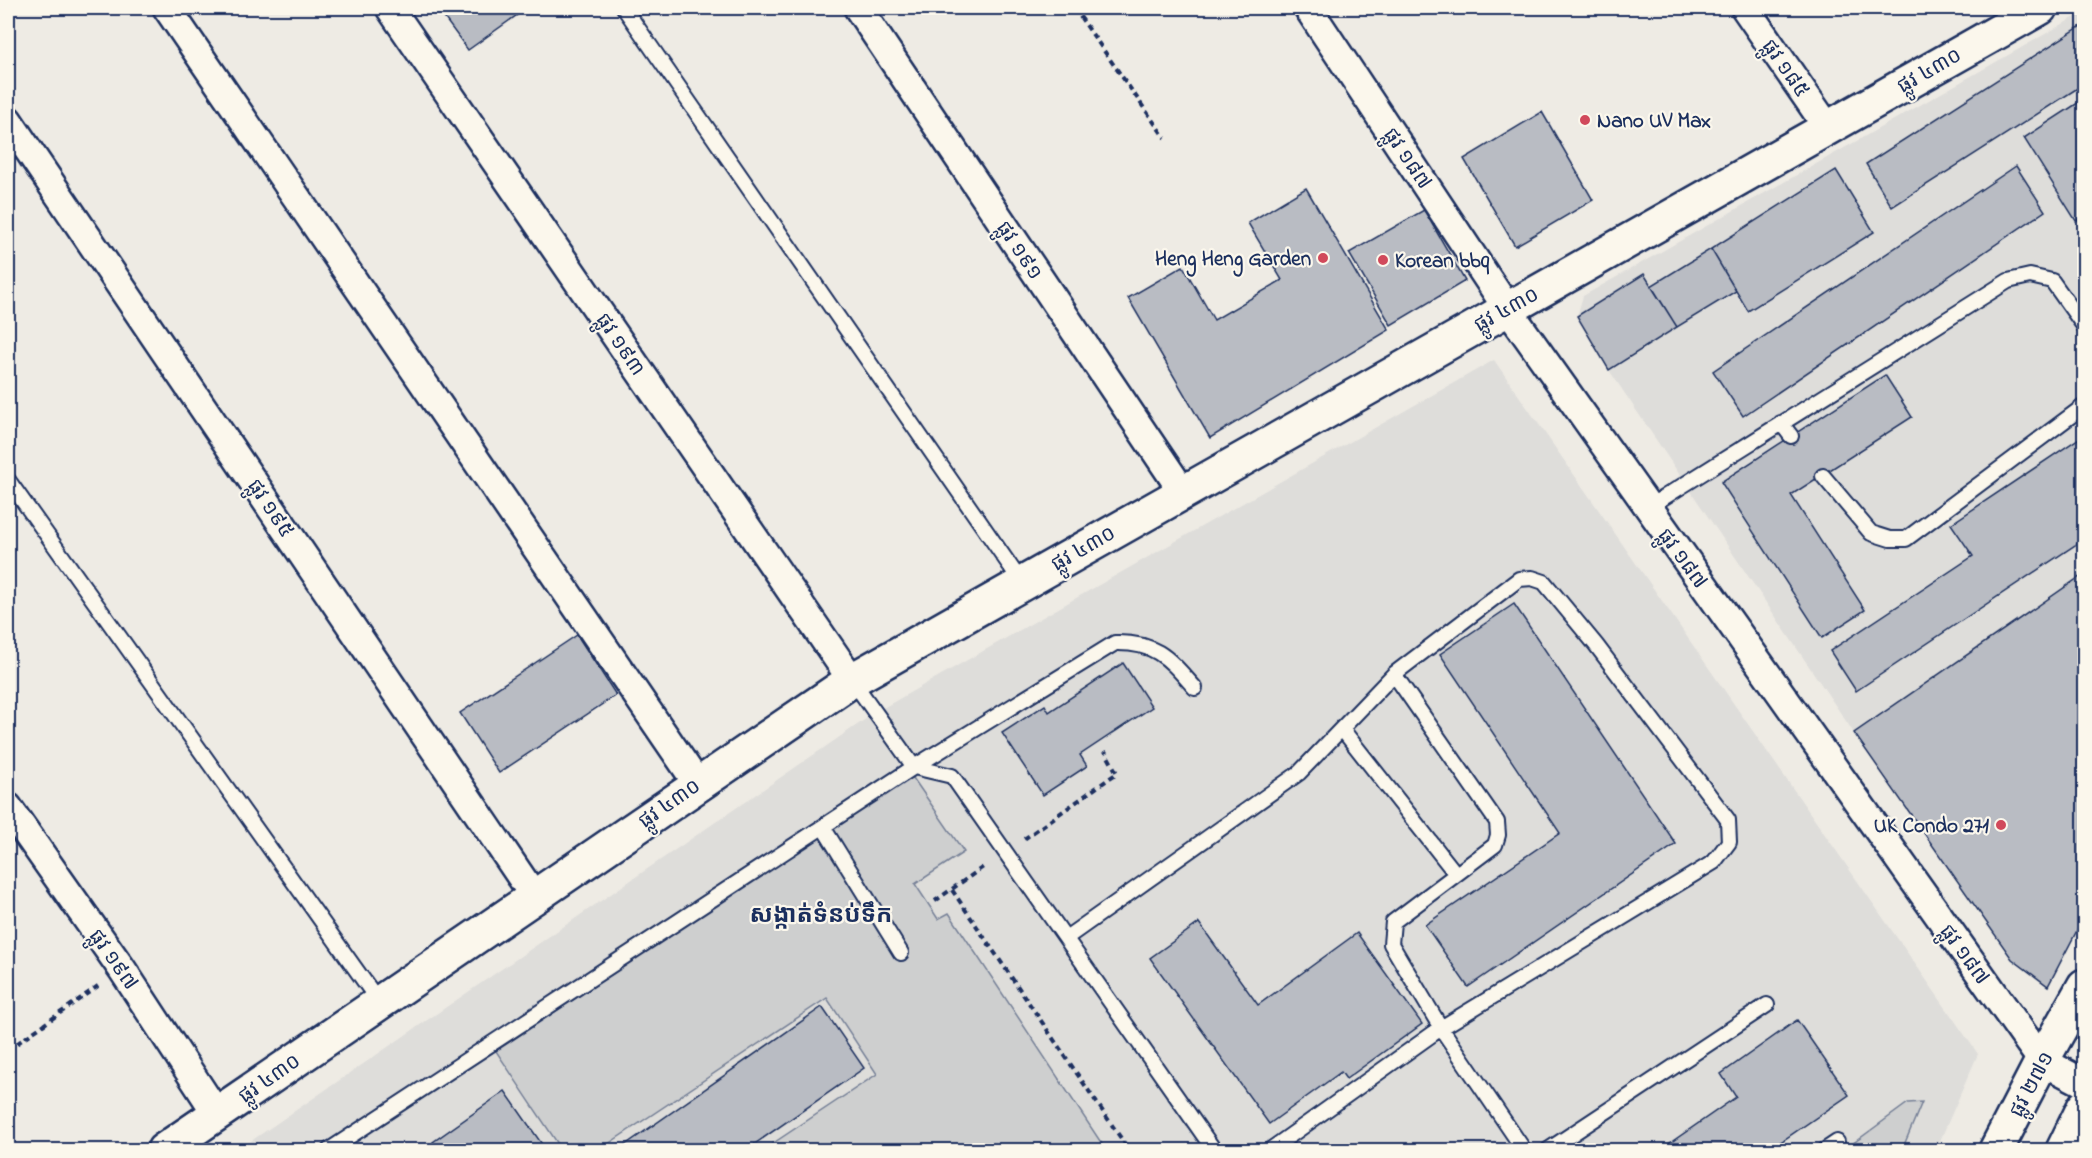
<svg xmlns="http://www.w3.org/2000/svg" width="2092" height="1158" viewBox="0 0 2092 1158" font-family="'Indie Flower','Noto Sans Khmer',sans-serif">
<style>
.built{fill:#deddda}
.green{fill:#cecfcf;stroke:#747f96;stroke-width:1.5}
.building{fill:#b9bcc3;stroke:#1b2f5e;stroke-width:1.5}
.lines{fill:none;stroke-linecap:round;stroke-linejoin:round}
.lane-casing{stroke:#1b2f5e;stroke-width:18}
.street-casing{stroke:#1b2f5e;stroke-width:32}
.secondary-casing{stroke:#1b2f5e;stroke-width:38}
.primary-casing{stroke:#1b2f5e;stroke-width:38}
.path{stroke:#1b2f5e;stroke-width:4;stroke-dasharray:6 4.5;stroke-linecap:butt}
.lane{stroke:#fbf7ec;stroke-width:14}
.street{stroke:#fbf7ec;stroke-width:27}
.secondary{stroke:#fbf7ec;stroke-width:33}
.primary{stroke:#fbf7ec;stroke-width:33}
.poi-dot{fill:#d1495b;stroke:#fbf7ec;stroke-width:2}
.labels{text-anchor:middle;stroke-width:4.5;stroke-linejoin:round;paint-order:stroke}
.street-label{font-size:21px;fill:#1b2f5e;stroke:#fbf7ec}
.poi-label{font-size:21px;font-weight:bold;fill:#1b2f5e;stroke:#fbf7ec;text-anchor:start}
.quarter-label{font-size:24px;font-weight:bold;fill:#1b2f5e;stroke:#fbf7ec}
</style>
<rect width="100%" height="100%" fill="#eeebe4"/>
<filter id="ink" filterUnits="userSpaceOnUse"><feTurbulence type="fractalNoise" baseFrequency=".0167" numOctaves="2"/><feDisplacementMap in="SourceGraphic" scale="12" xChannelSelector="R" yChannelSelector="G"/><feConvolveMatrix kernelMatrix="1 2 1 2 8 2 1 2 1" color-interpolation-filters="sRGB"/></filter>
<g filter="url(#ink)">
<!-- built -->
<path class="built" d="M2084,12V574L1854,733L1609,370L1577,316L1583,296Z
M1494,360L1978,1054L1936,1150H238L876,712Z"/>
<!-- green -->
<path class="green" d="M911,775L964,852L915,884L938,919L949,913L1106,1150H763L877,1074L827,998L599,1150H562L496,1051Z
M1922,1102L1902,1150H1844L1908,1103Z"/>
<!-- building -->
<path class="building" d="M437,8H527L468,50Z
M2084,24V84L1892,207L1866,164Z
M2084,99V215L2076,221L2024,138Z
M1542,112L1593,200L1515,246L1464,159Z
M2016,166L2045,211L1743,416L1713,371Z
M1836,170L1874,232L1748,311L1711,249Z
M1306,188L1389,330L1210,438L1128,298L1183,266L1214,320L1282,280L1248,223Z
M1424,210L1465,281L1391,325L1349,253Z
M1711,249L1736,291L1677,327L1651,286Z
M1644,274L1677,327L1609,370L1577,316Z
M1885,375L1912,417L1791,495L1865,610L1822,638L1721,482Z
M2084,435V539L1856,691L1830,651L1973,556L1951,524Z
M2084,574V917L2048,986L2012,959L1854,733Z
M1514,604L1676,844L1468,987L1425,925L1560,833L1440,654Z
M577,635L616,695L499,773L460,713Z
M1123,663L1152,707L1080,755L1087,766L1043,795L1002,733L1045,705L1049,712Z
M1199,923L1258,1005L1357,933L1422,1024L1346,1079L1341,1072L1269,1124L1150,958Z
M822,1007L864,1068L746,1150H618Z
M1797,1020L1849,1095L1769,1150H1660L1736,1097L1721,1074Z
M505,1091L546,1150H439L433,1142Z"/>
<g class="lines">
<!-- lane casing -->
<g class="lane-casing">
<path id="lane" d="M624,8L1022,583
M1781,423L1791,436
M1823,476L1871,533L1890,539H1906L2084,406
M8,480L379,1002
M1647,508L2008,281L2030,276L2052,281L2084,326
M852,680L914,767L952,776L1214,1150
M1342,729L1456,874
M823,827L901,953
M1066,938L1299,773L1394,674L1519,579L1532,578L1544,582L1596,645L1728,820L1729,842L1714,862L1441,1028L1524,1150
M329,1150L914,767L1115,643C1157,642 1169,659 1195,688
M1270,1150L1441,1028L1391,944L1393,922L1495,845L1498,835L1497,822L1394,674
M1548,1150L1767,1005
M1825,1150L1837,1142"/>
</g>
<!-- street casing -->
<g class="street-casing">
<path id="street" d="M167,8L697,783
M390,8L852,680
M858,8L1183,492
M1308,8L1507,308L2042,1061L2084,1083
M1745,8L1828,128
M8,120L534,896
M8,807L122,969L217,1114"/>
</g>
<!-- secondary casing -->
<g class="secondary-casing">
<path id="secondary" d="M164,1150L852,680L2040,8"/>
</g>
<!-- primary casing -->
<g class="primary-casing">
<path id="primary" d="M1996,1150L2042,1061L2084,986
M2063,1150L2084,1107"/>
</g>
<!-- path -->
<path class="path" d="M1074,8L1165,138
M1024,839L1117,773L1105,751
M952,890L1129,1150
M935,901L986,865
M8,1050L98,986"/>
<!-- lane -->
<use href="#lane" class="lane"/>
<!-- street -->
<use href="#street" class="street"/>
<!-- secondary -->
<use href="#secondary" class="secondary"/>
<!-- primary -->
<use href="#primary" class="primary"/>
</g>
</g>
<!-- markers -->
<g class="poi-dot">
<circle cx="1585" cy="120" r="6"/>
<circle cx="1323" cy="258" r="6"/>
<circle cx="1383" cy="260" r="6"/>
<circle cx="2001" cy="825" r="6"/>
</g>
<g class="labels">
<!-- street labels -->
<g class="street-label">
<text transform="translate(1786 68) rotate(55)" y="7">ផ្លូវ ១៨៥</text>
<text transform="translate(1929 70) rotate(-30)" y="7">ផ្លូវ ៤៣០</text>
<text transform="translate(1408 158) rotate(56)" y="7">ផ្លូវ ១៨៧</text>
<text transform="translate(1020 250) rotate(56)" y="7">ផ្លូវ ១៩១</text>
<text transform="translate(1506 309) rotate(-29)" y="7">ផ្លូវ ៤៣០</text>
<text transform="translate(621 344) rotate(56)" y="7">ផ្លូវ ១៩៣</text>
<text transform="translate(271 508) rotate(56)" y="7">ផ្លូវ ១៩៥</text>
<text transform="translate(1083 548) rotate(-30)" y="7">ផ្លូវ ៤៣០</text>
<text transform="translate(1683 558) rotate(54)" y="7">ផ្លូវ ១៨៧</text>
<text transform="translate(669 803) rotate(-35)" y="7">ផ្លូវ ៤៣០</text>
<text transform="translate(1965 954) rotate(54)" y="7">ផ្លូវ ១៨៧</text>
<text transform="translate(114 959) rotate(55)" y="7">ផ្លូវ ១៩៧</text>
<text transform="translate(269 1078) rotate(-35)" y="7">ផ្លូវ ៤៣០</text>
<text transform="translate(2031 1084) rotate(-62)" y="7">ផ្លូវ ២៧១</text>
</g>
<!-- poi labels -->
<g class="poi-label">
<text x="1597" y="127">Nano UV Max</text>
<text x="1311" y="265" text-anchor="end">Heng Heng Garden</text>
<text x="1395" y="267">Korean bbq</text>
<text x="1989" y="832" text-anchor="end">UK Condo 271</text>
</g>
<!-- quarter labels -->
<g class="quarter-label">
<text x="821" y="922">សង្កាត់ទំនប់ទឹក</text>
</g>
</g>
<!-- margin -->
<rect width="2092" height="1158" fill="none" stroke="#fbf7ec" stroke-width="30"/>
<rect x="15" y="15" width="2062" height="1128" fill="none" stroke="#1b2f5e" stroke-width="2" filter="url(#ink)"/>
</svg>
